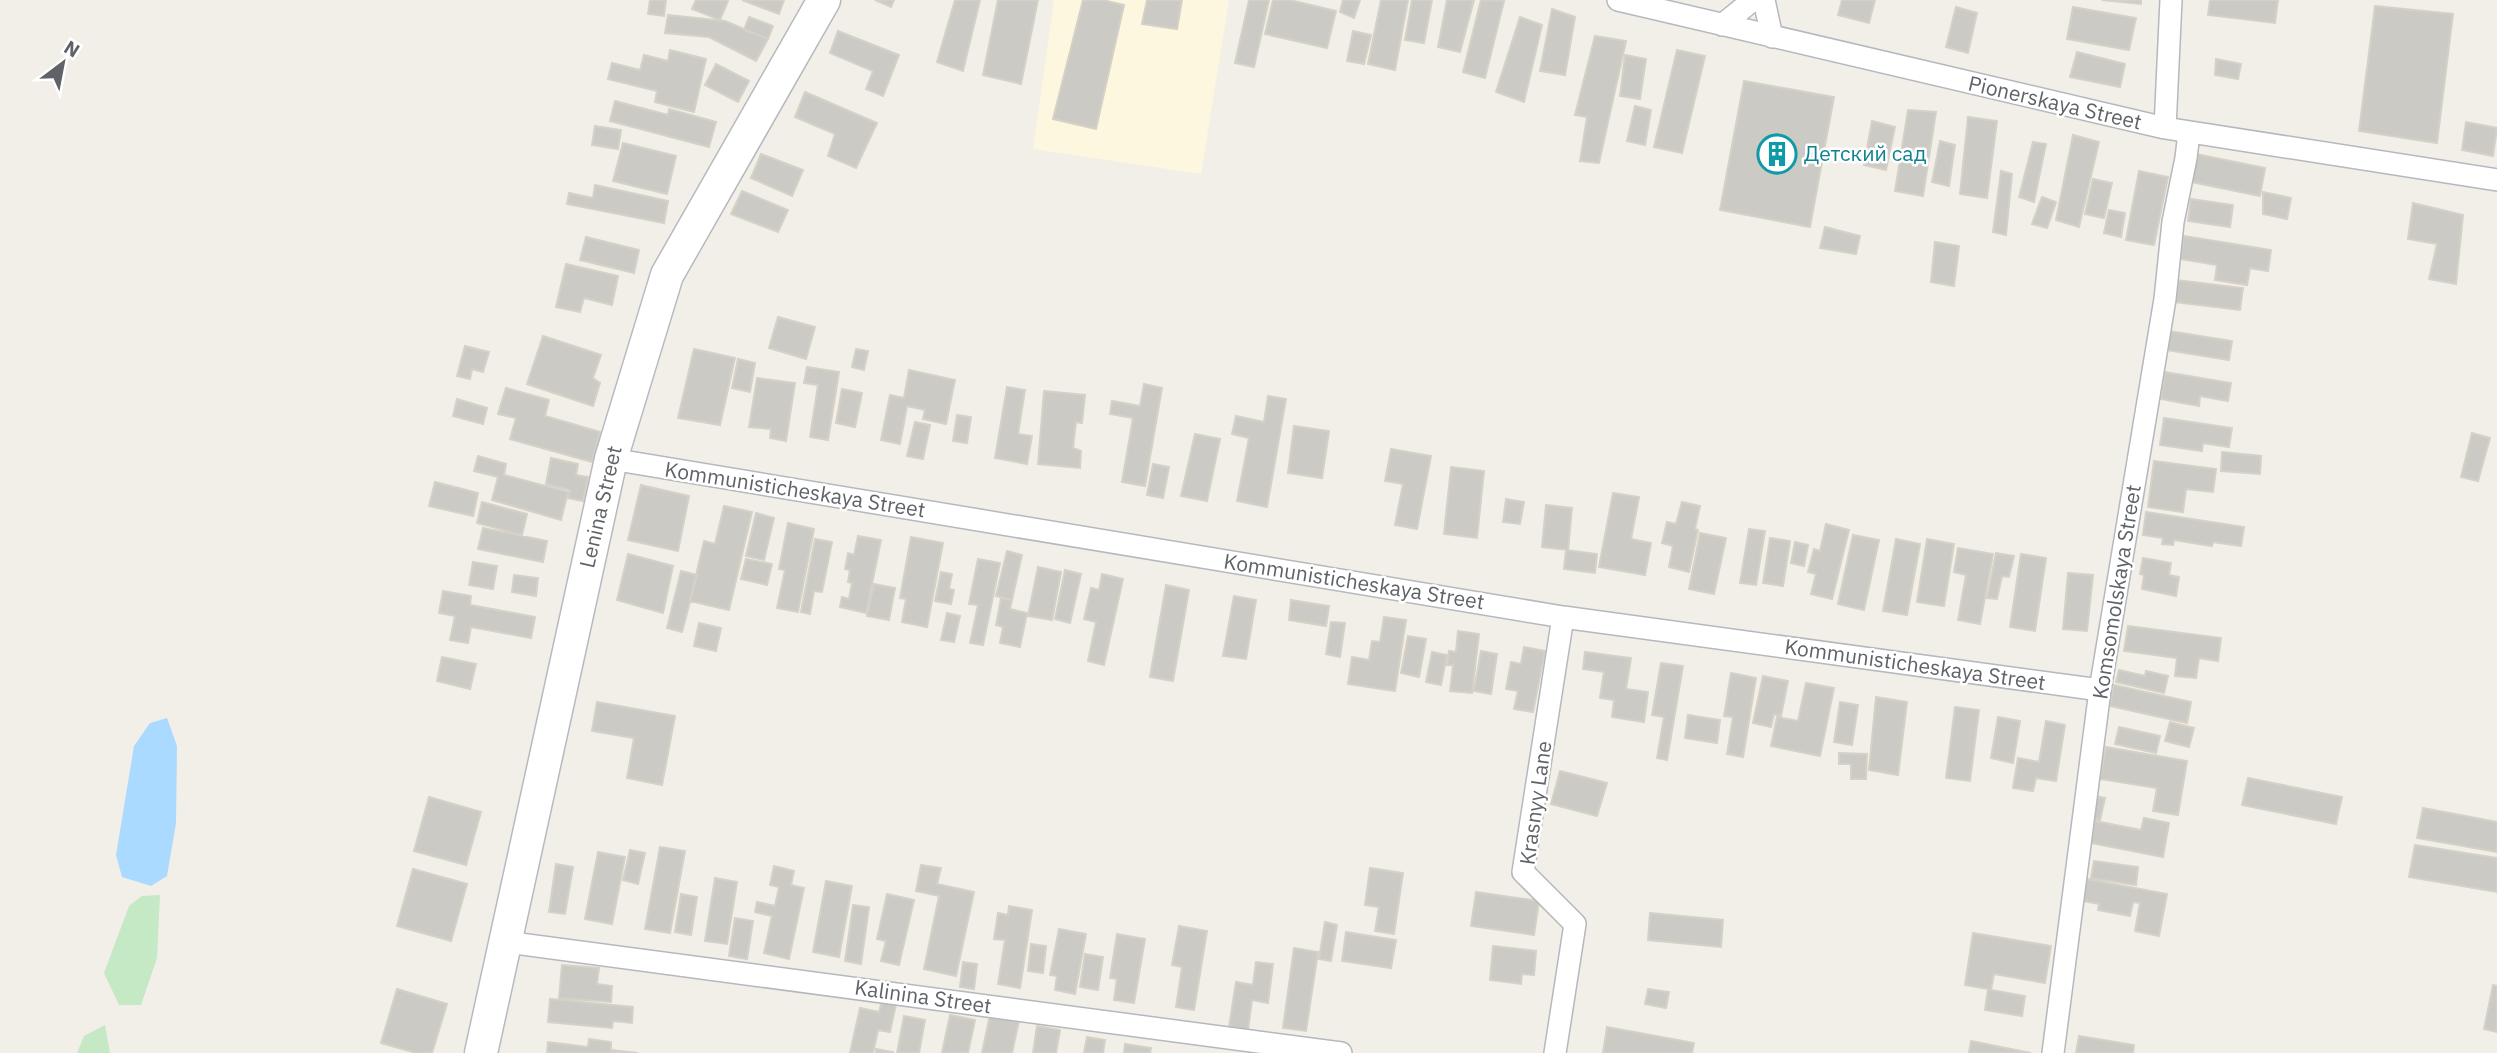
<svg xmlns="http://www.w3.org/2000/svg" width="2497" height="1053" viewBox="0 0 2497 1053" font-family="'IBM Plex Sans',sans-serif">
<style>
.commercial{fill:#fef7e0}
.green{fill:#c5e8c5}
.water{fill:#aadaff}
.building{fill:#cccac5;stroke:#d6d1c6;stroke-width:2}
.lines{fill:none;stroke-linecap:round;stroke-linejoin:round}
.street-casing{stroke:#b5b8bc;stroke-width:24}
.secondary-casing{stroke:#b6babf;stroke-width:35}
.street{stroke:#fff;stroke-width:21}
.secondary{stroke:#fff;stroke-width:32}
.labels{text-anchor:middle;stroke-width:5;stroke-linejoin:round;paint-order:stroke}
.street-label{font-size:21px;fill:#5f6368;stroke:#fff}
.culture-label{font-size:21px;fill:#0d838f;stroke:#fff;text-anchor:start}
</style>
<rect width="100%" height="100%" fill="#f1efe8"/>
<!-- commercial -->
<path class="commercial" d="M1054,0H1229L1201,174L1033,149Z"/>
<!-- green -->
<path class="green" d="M160,895L157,958L141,1005H119L104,973L129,906L142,896Z
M105,1025L110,1053H77L84,1036Z"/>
<!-- water -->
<path class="water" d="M167,718L177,746L176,823L167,876L151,886L122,877L116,855L134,746L150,723Z"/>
<!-- building -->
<path class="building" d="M650,0H666L664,16L648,14Z
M696,0H725L728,1L720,20L692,9Z
M742,0H784L779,14Z
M875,0H894L891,7Z
M955,0H980L963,71L937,62Z
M998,0H1038L1021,84L983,75Z
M1083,0H1103L1124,5L1096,129L1053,119Z
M1147,0H1182L1177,29L1142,24Z
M1249,0H1269L1254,67L1235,63Z
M1273,0H1290L1336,11L1327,48L1265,34Z
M1343,0H1360L1354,18L1340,12Z
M1381,0H1408L1395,70L1368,64Z
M1412,0H1432L1424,43L1405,40Z
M1447,0H1474L1460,52L1438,47Z
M1481,0L1504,1L1485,78L1463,72Z
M1842,0H1875L1869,23L1838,15Z
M2102,0H2141V4Z
M2210,0H2278L2275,23L2208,15Z
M2375,6L2453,14L2437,143L2359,131Z
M1956,7L1977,13L1968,53L1946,47Z
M2073,7L2136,18L2129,50L2067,39Z
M1552,9L1575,17L1565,75L1540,71Z
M668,15L725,21L768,39L756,61L709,37L665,33Z
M749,17L773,26L768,39L744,30Z
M1520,17L1542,25L1524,102L1496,92Z
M838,31L899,55L883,96L866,89L873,71L830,53Z
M1353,31L1371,35L1364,64L1347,61Z
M1595,36L1626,41L1599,163L1580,161L1587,117L1575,115Z
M670,50L706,59L694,112L655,102L657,91L608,79L612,63L640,70L644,55L668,61Z
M1677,50L1705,56L1682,153L1654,147Z
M2077,52L2125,64L2120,87L2070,77Z
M1625,55L1646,59L1640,99L1620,96Z
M2216,59L2241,64L2238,79L2215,75Z
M716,64L749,81L738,102L705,85Z
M1744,81L1834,97L1810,227L1720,210Z
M805,92L877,123L856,168L828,156L835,134L795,117Z
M615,101L668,115L669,109L716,122L709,147L610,121Z
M1635,106L1651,110L1645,145L1627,141Z
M1908,110L1936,112L1923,196L1895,191Z
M1968,117L1997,121L1987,198L1960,194Z
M1872,121L1895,127L1886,170L1864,165Z
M2466,122L2497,128L2493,156L2462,150Z
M595,126L621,130L618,149L592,145Z
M2073,135L2099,142L2079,227L2056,220Z
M1940,141L1955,145L1949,186L1932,182Z
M2033,142L2046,144L2034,202L2019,197Z
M623,143L676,156L667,194L613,181Z
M761,154L803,170L792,196L751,178Z
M2196,154L2265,168L2260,196L2191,182Z
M2001,171L2012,174L2006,235L1993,232Z
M2139,171L2168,177L2154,245L2126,240Z
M2093,179L2112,183L2104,218L2085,214Z
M595,185L668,201L664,223L567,204L569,193L593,198Z
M742,191L788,210L778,232L731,214Z
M2263,192L2291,198L2287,219L2263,214Z
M2042,197L2056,202L2047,228L2032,224Z
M2191,199L2233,205L2230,227L2188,221Z
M2413,203L2463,215L2456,284L2429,279L2437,244L2408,239Z
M2109,210L2125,213L2121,237L2104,233Z
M1825,227L1860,236L1856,254L1820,248Z
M2184,236L2271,250L2268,271L2250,268L2247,285L2215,280L2217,265L2180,259Z
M586,237L639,250L634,273L580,260Z
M1935,242L1959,246L1954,286L1931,282Z
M566,264L618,276L612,305L584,298L580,312L556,307Z
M2176,280L2243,288L2240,310L2173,302Z
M778,317L815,327L806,359L769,348Z
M2169,331L2232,341L2229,360L2166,350Z
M543,336L601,355L593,378L600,383L593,406L527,384Z
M465,346L489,352L483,372L472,369L470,379L457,376Z
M694,349L735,358L720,425L678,418Z
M856,349L868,351L864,370L852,367Z
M738,359L755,363L750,392L732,388Z
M807,367L839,372L828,440L810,437L818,385L804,383Z
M909,370L955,380L946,424L923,419L925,410L907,406L900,444L881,440L890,395L904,398Z
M2165,372L2231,383L2228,401L2200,396L2199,406L2161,399Z
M757,378L795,383L786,441L770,438L771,429L749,427Z
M1144,384L1162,388L1145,486L1122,482L1133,418L1110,414L1112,401L1140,406Z
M1007,387L1025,390L1018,434L1032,436L1027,464L995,458Z
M506,388L549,400L545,416L600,432L592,462L510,439L516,418L498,414Z
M842,389L862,393L855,427L836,423Z
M1044,391L1085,395L1082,423L1076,422L1073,448L1081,451L1080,468L1038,464Z
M1268,396L1286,399L1267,507L1237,501L1249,438L1232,434L1236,416L1264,422Z
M457,399L487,408L483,424L453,416Z
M957,415L971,417L967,443L953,441Z
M2164,418L2232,428L2229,447L2203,443L2202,451L2160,445Z
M915,422L930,425L923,459L907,456Z
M1294,426L1329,431L1322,478L1288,473Z
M2472,433L2490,438L2478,481L2461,477Z
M1195,434L1220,439L1207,501L1181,496Z
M1391,449L1431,456L1417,529L1395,525L1403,484L1385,481Z
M2222,452L2261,456L2260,474L2221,471Z
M478,456L506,464L504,475L568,492L561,520L492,500L498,477L474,471Z
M551,458L578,464L576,475L588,477L583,501L568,498L570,490L546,484Z
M2154,461L2216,469L2213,492L2186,489L2183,512L2148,507Z
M1153,464L1169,467L1163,498L1147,495Z
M1451,467L1484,471L1477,538L1444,534Z
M435,482L478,493L473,516L429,506Z
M641,485L689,496L678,551L628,540Z
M1613,493L1639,497L1631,539L1651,543L1645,575L1599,567Z
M1506,499L1524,502L1520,524L1503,522Z
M482,502L527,514L522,535L477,523Z
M1682,502L1700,506L1695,529L1698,530L1689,572L1669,567L1673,546L1662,543L1667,522L1676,524Z
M1546,505L1572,508L1568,550L1542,547Z
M724,506L752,512L729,610L690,601L704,541L715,544Z
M2146,512L2244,527L2241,546L2213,542L2212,546L2174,540L2173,545L2162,544L2163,538L2143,535Z
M756,513L774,518L764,560L746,556Z
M788,523L814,529L798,612L777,608L785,570L779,569Z
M1826,524L1849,530L1832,599L1811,594L1816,574L1808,572L1814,549L1820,551Z
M483,528L547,541L543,562L478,549Z
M1749,529L1765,531L1756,585L1740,583Z
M1700,533L1726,538L1714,594L1689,589Z
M1853,535L1879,540L1864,610L1838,604Z
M858,536L881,540L866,613L840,607L842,597L849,599L852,583L848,582L850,570L845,569L848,553L854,555Z
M911,537L943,543L927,627L902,622L906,599L900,598Z
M1770,538L1790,541L1783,586L1763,583Z
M815,539L832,542L822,592L814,591L810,614L801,612Z
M1896,539L1920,544L1907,615L1883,611Z
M1927,539L1954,544L1944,606L1917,602Z
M1795,542L1808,545L1804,566L1791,563Z
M1958,548L1993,554L1980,624L1958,620L1966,575L1954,572Z
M1566,550L1597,554L1595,573L1564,569Z
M1007,551L1022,555L1012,600L996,596Z
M1996,553L2014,556L2009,577L2002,576L1997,599L1987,598Z
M628,554L673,566L663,613L617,600Z
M2021,554L2046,558L2035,631L2010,627Z
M2143,558L2171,563L2169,575L2179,577L2176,596L2142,589L2144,575L2140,574Z
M746,559L772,564L767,585L741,579Z
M978,559L1000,563L983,645L970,643L978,605L969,604Z
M473,562L497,566L493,589L469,585Z
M1038,567L1061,572L1052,620L1028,616Z
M1065,570L1081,574L1070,623L1055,619Z
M681,571L697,575L682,632L667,628Z
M941,572L952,574L949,589L954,590L951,604L935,601Z
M2068,573L2093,575L2087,631L2063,629Z
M1102,574L1123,579L1104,665L1088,661L1096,622L1084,619L1091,588L1099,590Z
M514,575L538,578L536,596L512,592Z
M874,584L895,588L889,620L867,616Z
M1166,585L1189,590L1173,681L1150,677Z
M443,591L471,596L470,605L535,617L531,638L471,627L468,643L450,640L455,616L439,613Z
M1234,596L1256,600L1246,659L1223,656Z
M1001,598L1012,600L1010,609L1027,613L1020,647L1000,643L1003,627L996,625Z
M1291,600L1329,606L1326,626L1289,620Z
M947,613L960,616L954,642L941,640Z
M1384,617L1406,620L1395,691L1348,684L1352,657L1369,660L1372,641L1380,642Z
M1331,622L1345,623L1340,657L1326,654Z
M699,623L721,628L716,651L694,646Z
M2128,626L2221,638L2218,661L2199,658L2196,678L2175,676L2177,658L2124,651Z
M1458,631L1479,634L1472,693L1450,691L1453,665H1447L1449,651L1456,652Z
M1408,636L1426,639L1419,677L1401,673Z
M1524,647L1545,651L1533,712L1514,709L1518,691L1506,689L1511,662L1521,664Z
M1481,651L1497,654L1491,694L1474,691Z
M1432,652L1447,655L1441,685L1426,682Z
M1585,652L1631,658L1626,689L1648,692L1644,722L1612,717L1614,700L1600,698L1604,672L1583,669Z
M442,657L476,664L470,689L437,681Z
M1661,663L1683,666L1667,760L1657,758L1664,717L1652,715Z
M2119,670L2145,676L2146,671L2168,676L2164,693L2116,682Z
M1731,673L1756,678L1743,757L1727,754L1733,717L1724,716Z
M1763,676L1788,681L1781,716L1774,714L1771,727L1753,723Z
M1806,683L1834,688L1820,756L1771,746L1777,717L1798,721Z
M2114,685L2191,702L2187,723L2110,706Z
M1876,697L1907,702L1898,775L1869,770Z
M597,702L675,716L662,785L627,778L634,738L592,731Z
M1840,702L1858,705L1852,745L1834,742Z
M1955,707L1979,710L1970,781L1946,778Z
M1688,715L1720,720L1717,743L1685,738Z
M1998,717L2020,721L2013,763L1991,758Z
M2046,721L2065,725L2056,781L2036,778L2033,791L2013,788L2018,758L2039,762Z
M2170,722L2194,728L2189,747L2165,741Z
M2119,727L2160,736L2156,753L2115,744Z
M2106,747L2187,761L2178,815L2153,811L2157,788L2100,779Z
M1839,753L1867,754L1866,779H1851V764H1839Z
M1560,771L1607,783L1597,816L1551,804Z
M2248,778L2342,797L2336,824L2242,805Z
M2090,795L2105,798L2100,820L2086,817Z
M429,797L481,812L466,865L414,851Z
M2423,808L2497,822V852L2417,838Z
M2144,818L2169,823L2163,857L2091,843L2095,821L2141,830Z
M2415,845L2497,858V892L2409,877Z
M660,847L685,851L670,933L645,929Z
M630,850L645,853L638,884L623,880Z
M598,852L625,857L612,924L585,919Z
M2094,861L2138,867L2136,885L2091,878Z
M556,864L573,867L565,914L549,912Z
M921,865L941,868L937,884L974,892L956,976L924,969L939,896L916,891Z
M774,866L794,871L791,885L804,888L789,959L764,953L772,916L755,912L757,902L775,906L779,887L770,885Z
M1370,868L1403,873L1394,934L1375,931L1379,907L1365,905Z
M413,869L467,884L451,941L397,926Z
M715,878L737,882L727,944L705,941Z
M2087,879L2167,894L2159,936L2135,931L2140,903L2133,902L2130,916L2098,910L2099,904L2083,901Z
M826,881L852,886L839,957L813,952Z
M1476,892L1539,901L1534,935L1471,926Z
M681,894L697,897L691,935L675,932Z
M887,894L914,900L899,965L881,961L886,941L877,939Z
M853,905L869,907L861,964L845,961Z
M1009,906L1032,910L1020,988L998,984L1005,940L994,939L998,913L1008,915Z
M1650,913L1723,920L1721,947L1648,940Z
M735,918L753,921L747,959L729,956Z
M1325,922L1337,925L1331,961L1319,959Z
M1179,926L1207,931L1194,1010L1176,1007L1182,967L1172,965Z
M1059,929L1086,934L1075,994L1055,990L1057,976L1050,975Z
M1346,932L1396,940L1391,968L1342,961Z
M1973,933L2051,946L2045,983L1994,974L1991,990L2025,996L2022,1016L1985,1010L1988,989L1965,985Z
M1117,934L1145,939L1134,1003L1114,1000L1117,979L1110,978Z
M1031,944L1046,946L1043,973L1028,971Z
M1493,946L1536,951L1534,975L1522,974L1521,984L1490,980Z
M1294,948L1318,952L1306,1031L1283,1028Z
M1085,954L1103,957L1098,990L1080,987Z
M963,962L977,964L974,989L960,987Z
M1256,962L1273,964L1268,1003L1252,1000L1248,1030L1229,1027L1236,982L1253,985Z
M562,965L599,968L597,984L612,986L611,1002L559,998Z
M2493,985L2497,986V1032L2484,1029Z
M397,989L447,1004L432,1053H416L381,1043Z
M1648,989L1669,992L1666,1008L1645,1004Z
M550,999L633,1007L632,1023L613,1021L612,1028L548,1022Z
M882,1001L896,1004L890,1032L878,1030L873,1053H850L860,1008L879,1012Z
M950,1015L975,1020L968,1053H942Z
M990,1015L1019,1021L1012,1053H982Z
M904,1016L925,1020L919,1053H897Z
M1037,1026L1060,1030L1056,1053H1033Z
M1607,1027L1694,1043L1692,1053H1603Z
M2079,1036L2134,1045L2133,1053H2076Z
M1087,1037L1105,1040L1103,1053H1084Z
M589,1039L611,1042V1050L638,1053H547L548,1042L588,1047Z
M1971,1041L2031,1053H1969Z
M1125,1044L1151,1048L1150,1053H1124Z
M876,1049L893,1052V1053H876Z"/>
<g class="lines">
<!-- street casing -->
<g class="street-casing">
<path id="street" d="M1618,0L2165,128L2497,180
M1764,0L1772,37
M1722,25L1753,0
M2165,128L2171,0
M611,459L1563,617L2100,690
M506,942L1341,1053
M1555,1053L1575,924L1523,872L1563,617
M2053,1053L2100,690L2165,299L2173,222L2186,158L2189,133"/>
</g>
<!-- secondary casing -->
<g class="secondary-casing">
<path id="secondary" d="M481,1053L611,459L667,275L824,0"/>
</g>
<!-- street -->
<use href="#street" class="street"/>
<!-- secondary -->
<use href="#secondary" class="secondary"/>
</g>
<!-- icons -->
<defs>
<g id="building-ring" transform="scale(2.0125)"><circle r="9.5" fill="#fff" stroke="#0f9aa8" stroke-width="1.5"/><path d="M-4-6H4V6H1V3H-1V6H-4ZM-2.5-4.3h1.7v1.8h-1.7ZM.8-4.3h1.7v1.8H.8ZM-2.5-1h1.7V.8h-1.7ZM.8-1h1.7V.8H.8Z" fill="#0f9aa8"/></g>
</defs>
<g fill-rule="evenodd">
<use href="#building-ring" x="1777" y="154"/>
</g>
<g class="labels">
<!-- street labels -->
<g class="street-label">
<text transform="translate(2055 103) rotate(13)" y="7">Pionerskaya Street</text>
<text transform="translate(795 490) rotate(9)" y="7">Kommunisticheskaya Street</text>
<text transform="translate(601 507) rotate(-77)" y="7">Lenina Street</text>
<text transform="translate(1354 582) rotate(9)" y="7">Kommunisticheskaya Street</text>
<text transform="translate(2117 592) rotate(-81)" y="7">Komsomolskaya Street</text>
<text transform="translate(1915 665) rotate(8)" y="7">Kommunisticheskaya Street</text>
<text transform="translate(1536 803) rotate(-82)" y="7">Krasnyy Lane</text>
<text transform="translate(923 997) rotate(8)" y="7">Kalinina Street</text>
</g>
<!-- culture labels -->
<g class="culture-label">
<text x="1804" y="161">Детский сад</text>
</g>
</g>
<!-- north arrow -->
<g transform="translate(63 63) rotate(32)" stroke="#ffffff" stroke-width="5" paint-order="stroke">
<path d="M0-5L12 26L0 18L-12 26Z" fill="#5f6368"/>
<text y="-10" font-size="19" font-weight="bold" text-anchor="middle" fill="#5f6368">N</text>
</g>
</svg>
